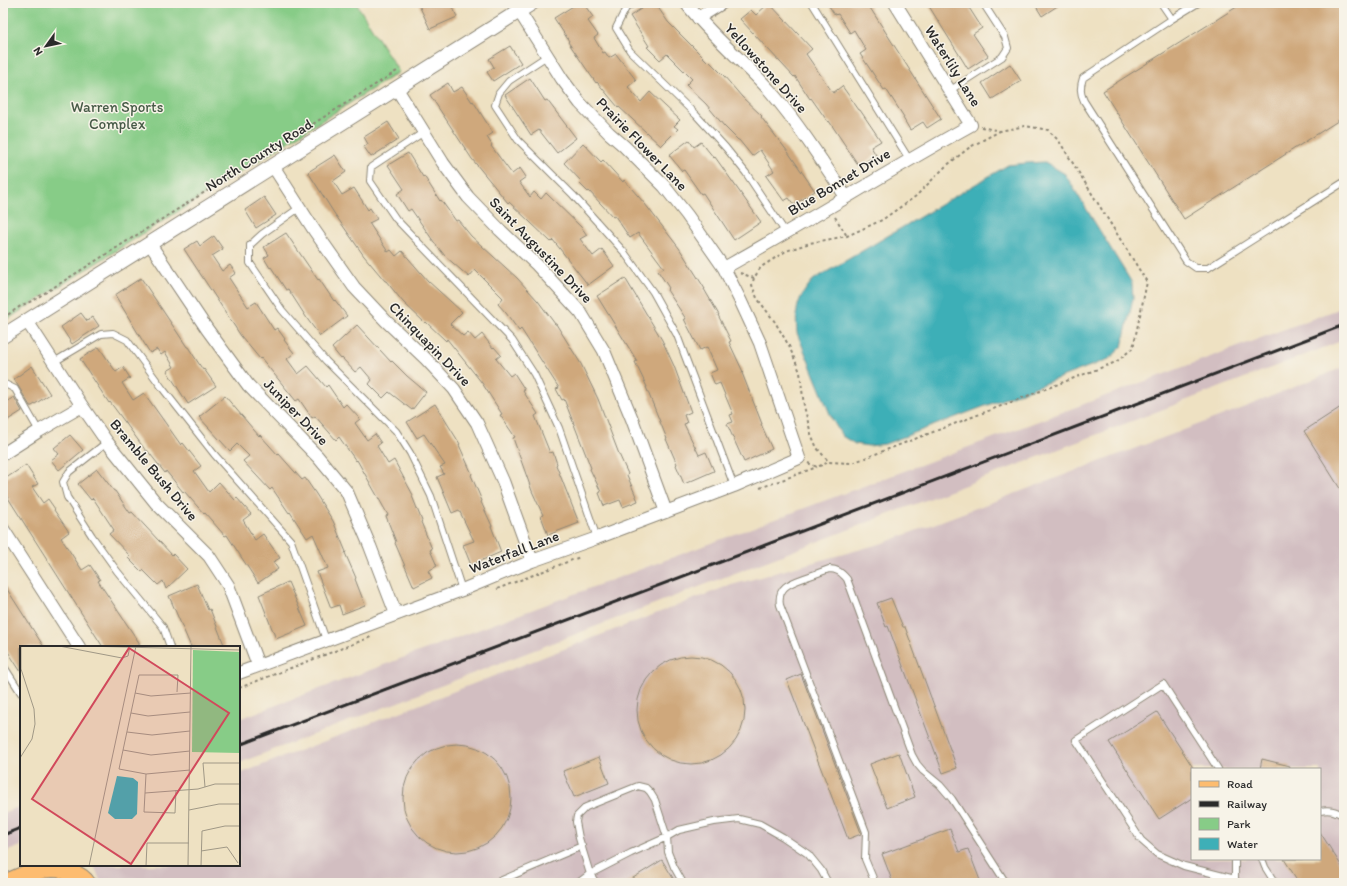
<svg xmlns="http://www.w3.org/2000/svg" width="1347" height="886" viewBox="0 0 1347 886" font-family="Itim,sans-serif">
<style>
.industrial{fill:#d2bec1;fill-rule:evenodd}
.green{fill:#87cc87;stroke:#597c59}
.water{fill:#3eafb7;stroke:#346d71}
.building{fill:#cfa87c}
.lines{fill:none;stroke-linecap:round;stroke-linejoin:round}
.service-casing{stroke:#8c8676;stroke-width:8}
.minor-casing{stroke:#8c8676;stroke-width:14}
.tertiary-casing{stroke:#8c8676;stroke-width:16}
.primary-casing{stroke:#8c8676;stroke-width:20}
.path{stroke:#8c8676;stroke-width:2;stroke-dasharray:3 3;stroke-linecap:butt}
.service{stroke:#fff;stroke-width:6}
.minor{stroke:#fff;stroke-width:12}
.tertiary{stroke:#fff;stroke-width:14}
.primary{stroke:#fdbc6f;stroke-width:18}
.rail{stroke:#2b2b2b;stroke-width:3}
.labels{text-anchor:middle;stroke-width:3;stroke-linejoin:round;paint-order:stroke}
.street-label{font-size:15px;fill:#2b2b2b;stroke:#f7f3e8}
.park-label{font-size:15px;fill:#475b47;stroke:#f7f3e8}
.inset-road{fill:none;stroke:#a09886;stroke-width:1}
.view{fill:#d1495b;fill-opacity:0.15;stroke:#d1495b;stroke-width:2}
.inset-edge{fill:none;stroke:#2b2b2b;stroke-width:2}
</style>
<rect width="100%" height="100%" fill="#f7f3e8"/>
<filter id="ink" filterUnits="userSpaceOnUse"><feTurbulence type="fractalNoise" baseFrequency=".025" numOctaves="2"/><feDisplacementMap in="SourceGraphic" scale="8" xChannelSelector="R" yChannelSelector="G"/><feConvolveMatrix kernelMatrix="1 2 1 2 8 2 1 2 1" color-interpolation-filters="sRGB"/></filter>
<filter id="wash" filterUnits="userSpaceOnUse"><feTurbulence type="fractalNoise" baseFrequency=".012" numOctaves="4" result="noise"/><feDisplacementMap in="SourceGraphic" scale="16" xChannelSelector="R" yChannelSelector="G"/><feGaussianBlur stdDeviation="0.9" result="paint"/><feColorMatrix in="noise" values="0 0 0 0 0 0 0 0 0 0 0 0 0 0 0 0 0 1.4 0 .05"/><feComposite in="paint" operator="in"/></filter>
<g filter="url(#wash)">
<rect width="100%" height="100%" fill="#eee1c2"/>
<!-- industrial -->
<path class="industrial" d="M1344,307V340L239,763V719Z
M1344,367V883H101L94,865H239V774L728,586L883,543L1245,407ZM1192,769H1320V859H1192Z
M21,806V846L3,853V813Z"/>
<!-- green -->
<path class="green" d="M3,3H356L399,72L3,322Z"/>
<!-- water -->
<path class="water" d="M1045,162L1065,174L1132,283L1133,299L1122,347L1109,359L885,444L869,446L855,444L842,436L832,419L797,333C795,308 797,299 813,280L1008,165L1027,163Z"/>
<g id="blocks">
<!-- building -->
<path class="building" d="M418,3H451L457,17L430,29Z
M578,3H583L593,17L588,21L598,35L594,38L603,53L605,52L609,58L616,54L636,80L628,87L641,102L650,92L680,120L674,126L678,129L661,146L618,106V107L597,82L596,83L568,42L569,41L554,18Z
M650,3H655L668,22L708,62L709,61L724,76L742,97L762,116L761,117L788,152L815,191L794,205L789,198L784,201L766,176L774,171L760,150L752,156L739,140H738L724,126L706,104L686,85L692,79L667,54L660,60L647,47L649,46L630,16Z
M769,3L812,49L806,54L833,93L842,86L859,110H860L881,141L871,147L876,155L859,166L829,121L828,122L811,98L810,99L795,76L794,77L740,19L751,10L756,15Z
M827,3H867L941,119L927,128L923,122L910,130L903,118L904,117L886,89L884,90L860,54L866,50L854,30L850,33L838,14L835,15Z
M927,3H966L982,28L973,34L988,56L968,69Z
M1034,3H1062L1042,16Z
M1243,3H1344V117L1184,219L1103,91Z
M510,46L521,63L493,81L487,72L494,67L489,59Z
M1010,64L1021,81L992,99L982,83Z
M530,78L545,101L547,100L576,138L557,153L539,130L531,135L505,95Z
M448,83L453,92L462,87L472,102L473,101L493,133L487,137L492,145L491,146L512,174L520,168L526,177L519,182L530,197L534,192L541,199L546,193L581,227L587,235L580,239L593,256L602,249L614,266L588,285L553,240L551,242L509,202L508,203L472,159L430,95Z
M388,122L399,139L371,157L364,147L368,144L364,137Z
M689,140L694,147L701,142L714,158L715,157L761,222L734,240L703,193L701,194L684,170L682,171L669,155Z
M583,143L601,162L603,160L623,182L624,180L645,204L679,248L705,289H704L719,315H718L731,341L729,342L743,372L742,373L762,424H761L772,449L744,462L727,424L733,422L730,415L733,414L720,383L715,385L710,373L717,370L707,347L700,350L684,319H686L667,290L669,288L658,271L664,268L638,233L630,238L615,216L613,217L589,191L588,192L579,183L581,181L564,163Z
M408,153L423,177L424,176L440,201L441,200L456,221L458,220L471,236L517,278L538,301L555,324H556L581,364L598,399L619,454L628,474L627,475L638,501L623,507L620,500L604,506L599,493L601,492L590,469L591,468L577,432L564,399L562,400L556,389L559,388L521,329L519,331L506,313L498,304L503,298L475,270L469,277L445,256L434,242L411,209L408,211L397,194L404,189L388,165Z
M335,155L346,172L333,181L342,195L354,188L368,210L370,208L377,219L369,223L388,252L391,250L396,256L402,251L428,281L462,312L450,324L463,336L468,332L475,340L482,334L493,348L494,347L501,355L496,359L510,376L514,373L525,390L523,391L538,414L535,416L550,453L553,452L557,464L556,465L579,523L548,535L541,516L543,515L532,491L513,438L515,437L500,415L502,414L482,383L447,339L446,341L426,322L425,323L403,302L386,281H385L364,256L334,213L308,172Z
M264,197L276,215L256,228L245,210Z
M286,233L318,280L319,279L334,301L335,300L347,316L320,336L308,320L288,289L286,290L271,267L270,268L264,258L269,255L264,247Z
M214,236L223,249L212,256L222,271L230,265L236,273L229,278L248,307L256,302L274,330L277,328L285,339L284,340L294,353L287,359L298,374L308,366L326,387L328,385L343,407L346,404L360,419L355,423L367,440L375,434L381,443L377,446L388,464L394,460L413,495L412,496L422,521L421,522L432,549L430,550L437,566L428,571L432,578L414,587L395,543L396,542L386,516L388,515L357,460L356,461L339,437L336,440L315,416L312,418L299,399L296,401L261,358L260,359L241,336L184,249L197,241L200,246Z
M141,278L187,347H188L203,370L204,369L216,386L188,404L167,371L174,367L165,352L161,355L157,349L150,353L115,295Z
M625,278L662,340L674,366L691,412L684,415L687,423L684,424L699,455L706,452L714,471L684,484L676,465L677,464L666,439H667L646,387H647L635,362L637,361L597,296Z
M81,313L87,321L93,317L99,326L72,344L61,327Z
M357,325L391,362L392,361L407,376L426,392L412,410L389,392L383,398L369,384L372,380L361,367L355,372L342,358L341,359L332,348Z
M99,347L116,372L123,367L130,378L122,383L133,400L144,393L181,445L183,443L190,452L201,466L194,471L209,492L219,482L235,500L237,498L251,514L243,520L255,540L263,534L280,558L273,562L278,569L258,583L227,535L225,536L205,513L204,514L184,491L183,492L166,471L165,473L147,450L146,451L127,425L110,402L109,403L80,359Z
M32,366L50,394L32,406H30L14,379Z
M225,396L259,436L260,435L278,455L279,454L302,480L305,478L316,494L333,521L346,552L345,553L356,578L355,579L365,605L342,614L339,605L331,608L317,572L328,568L313,534L307,538L290,512L289,513L272,488L270,490L243,461L249,456L237,444L230,451L199,417Z
M14,397L22,411L3,423V404Z
M435,404L460,444L459,445L472,474L471,475L482,501L481,502L492,526H491L501,552L471,565L463,545L474,541L459,510L452,513L437,477L444,474L440,467L445,465L424,434L417,438L407,422Z
M1344,405V495L1304,431Z
M70,435L83,450L59,470L51,460L59,454L54,448Z
M26,465L38,484L32,487L43,503L48,499L55,509L54,510L69,532L61,538L82,570L90,565L100,580L98,581L140,644L135,647H103L3,490V480Z
M97,469L114,491H115L130,513L132,512L172,555L173,554L187,569L166,589L163,581L158,585L143,570L142,572L128,558L130,556L109,534L114,530L93,498L91,500L78,484Z
M288,582L307,626L276,639L259,595Z
M3,583L44,647H21V672L3,644Z
M197,584L208,610L210,609L225,647H191L169,596Z
M891,598L903,627H905L957,768L943,773L888,626L886,627L877,603Z
M637 710a54 54 0 1 1 108 0a54 54 0 1 1-108 0Z
M801,674L861,833V834L848,839L787,680Z
M1157,712L1192,766V798L1159,819L1109,742Z
M403 798a54 54 0 1 1 108 0a54 54 0 1 1-108 0Z
M899,753L915,797L887,808L870,764Z
M599,757L609,783L574,797L563,771Z
M1262,759L1290,766L1289,769H1260Z
M950,829L959,852L968,849L981,883H893L882,854Z
M1320,832L1344,870V883H1299L1284,859H1320Z
M662,860L676,883H625Z"/>
</g>
</g>
<g filter="url(#ink)">
<use href="#blocks" fill-opacity="0" stroke="#8c8676" stroke-width="1"/>
<g class="lines">
<!-- service casing -->
<g class="service-casing">
<path id="service" d="M634,3L626,8L616,28L630,51L696,115L726,148L746,173L786,233
M812,3L909,159
M1161,3L1172,19L1083,78C1080,87 1080,93 1084,101L1186,261L1196,268H1208L1344,182
M1172,19L1198,3
M547,56L509,81L499,93L495,105L518,140L573,195L624,252L653,292L677,335L734,486
M949,91L1002,57L1008,48L1005,37L983,3
M424,132L371,167L370,181L396,219L512,340L534,374L559,428L597,538
M299,208L262,234L250,245V263L282,310L326,361L396,431L410,453L431,496L462,590
M54,362L101,334L113,333L127,340L163,389L214,454L291,541L326,640
M3,383L15,389L39,431
M107,442L69,472L63,482L67,497L92,536L117,571L163,627L170,647
M3,665L21,693
M1218,769L1163,684L1076,740L1141,840L1157,854L1184,866L1235,879
M1320,811C1330,809 1336,811 1344,816
M1235,859V879L1238,883
M1262,859L1265,867L1275,883
M495,883L582,846
M578,883L590,874L631,853L667,837L679,830L714,822L739,819L760,824L783,837L808,854L821,870L828,883
M596,883L590,874L579,838L576,822L577,816L586,807L638,786L646,788L650,792L655,800L667,837L668,852L674,867L683,883
M875,883L865,859L866,832L780,605C777,587 790,583 804,578C813,575 821,572 829,569C837,569 841,572 847,579L912,755L917,764L923,771L940,785L952,799L1006,883"/>
</g>
<!-- minor casing -->
<g class="minor-casing">
<path id="minor" d="M686,3C711,36 744,61 771,92C799,125 822,161 846,197
M698,18L722,3
M397,89L443,163L468,197L500,230L537,265L581,313L604,351L632,419L666,512
M273,166L314,230L354,287L386,321L426,359L454,389L477,423L503,481L532,561
M150,244L207,329L248,385L318,457L347,492L370,546L396,614
M724,268C807,222 888,171 971,125L895,3
M27,321L82,406L107,442L156,503L209,556L228,585L258,665
M3,454L39,431L82,406
M3,529L79,647
M239,673L462,590L532,561L597,538L734,486L799,458L760,343L741,302L724,268L687,215L664,186L624,146L609,133L580,103L562,79L519,11"/>
</g>
<!-- tertiary casing -->
<g class="tertiary-casing">
<path id="tertiary" d="M3,336L532,3"/>
</g>
<!-- primary casing -->
<g class="primary-casing">
<path id="primary" d="M6,883C29,874 51,860 74,874C79,876 83,878 86,883"/>
</g>
<!-- path -->
<path class="path" d="M981,127L1000,131L1025,126L1048,130L1059,141L1147,282L1133,348L1116,362L852,463L829,462L817,448L811,434L804,406L800,372L789,346L775,322L757,298L752,285L754,278L761,267L786,251L810,243L847,236L882,220L916,196L946,166L970,147L1000,131
M835,217L847,236
M740,273L754,278
M3,318L22,305L32,301L397,71
M808,463L817,467L829,462
M760,488L817,467
M497,589L580,557
M239,688L371,637"/>
<!-- service -->
<use href="#service" class="service"/>
<!-- minor -->
<use href="#minor" class="minor"/>
<!-- tertiary -->
<use href="#tertiary" class="tertiary"/>
<!-- primary -->
<use href="#primary" class="primary"/>
<!-- rail -->
<path class="rail" d="M239,745L1344,325
M3,835L21,828"/>
</g>
</g>
<g class="labels">
<!-- street labels -->
<g class="street-label">
<text transform="translate(953 66) rotate(58)" y="5">Waterlily Lane</text>
<text transform="translate(766 68) rotate(48)" y="5">Yellowstone Drive</text>
<text transform="translate(642 144) rotate(46)" y="5">Prairie Flower Lane</text>
<text transform="translate(259 155) rotate(-32)" y="5">North County Road</text>
<text transform="translate(839 182) rotate(-31)" y="5">Blue Bonnet Drive</text>
<text transform="translate(541 250) rotate(46)" y="5">Saint Augustine Drive</text>
<text transform="translate(430 344) rotate(46)" y="5">Chinquapin Drive</text>
<text transform="translate(296 412) rotate(46)" y="5">Juniper Drive</text>
<text transform="translate(154 470) rotate(50)" y="5">Bramble Bush Drive</text>
<text transform="translate(514 552) rotate(-21)" y="5">Waterfall Lane</text>
</g>
<!-- park labels -->
<g class="park-label">
<text x="117" y="112">Warren Sports<tspan x="117" dy="17">Complex</tspan></text>
</g>
</g>
<!-- overview -->
<g transform="translate(20 646)">
<rect width="220" height="220" fill="#eee1c2"/>
<path d="M173,4L220,6V107L172,106Z" fill="#87cc87"/>
<path d="M97,130L113,132L118,136L117,168L112,173H95L88,167Z" fill="#3eafb7"/>
<path class="inset-road" d="M39,0L102,12L108,10L110,0M63,0L220,4M157,46L158,29H119L99,123L126,128L170,124M115,47L131,50L171,47M111,67L128,70L170,66M107,86L132,89L170,85M103,104L131,109L170,105M0,112L12,93L15,78L14,63L1,23V0M126,128L124,166L155,167L156,144M185,141L183,117H220M125,147L178,143L195,138H220M169,164L199,158H220M181,205L207,201L218,217M69,220L116,0M126,220L127,197H169M168,220L171,0M181,220L182,185L205,180H220"/>
<path class="view" d="M109,2L209,67L111,218L12,153Z"/>
<rect width="220" height="220" class="inset-edge"/>
</g>
<!-- margin -->
<rect width="1347" height="886" fill="none" stroke="#f7f3e8" stroke-width="16"/>
<!-- legend -->
<rect x="1191" y="768" width="130" height="92" fill="#f7f3e8" stroke="#a5a39c"/>
<rect x="1199" y="781" width="20" height="6" fill="#fdbc6f" stroke="#a5a39c"/>
<text x="1227" y="788" font-size="12" fill="#2b2b2b">Road</text>
<rect x="1199" y="801" width="20" height="6" fill="#2b2b2b" stroke="#a5a39c"/>
<text x="1227" y="808" font-size="12" fill="#2b2b2b">Railway</text>
<rect x="1199" y="818" width="20" height="12" fill="#87cc87" stroke="#a5a39c"/>
<text x="1227" y="828" font-size="12" fill="#2b2b2b">Park</text>
<rect x="1199" y="838" width="20" height="12" fill="#3eafb7" stroke="#a5a39c"/>
<text x="1227" y="848" font-size="12" fill="#2b2b2b">Water</text>
<!-- north arrow -->
<g transform="translate(46 46) rotate(237)" stroke="#f7f3e8" stroke-width="3" paint-order="stroke">
<path d="M0-3L7 15L0 10L-7 15Z" fill="#2b2b2b"/>
<text y="-6" font-size="11" font-weight="bold" text-anchor="middle" fill="#2b2b2b">N</text>
</g>
</svg>
